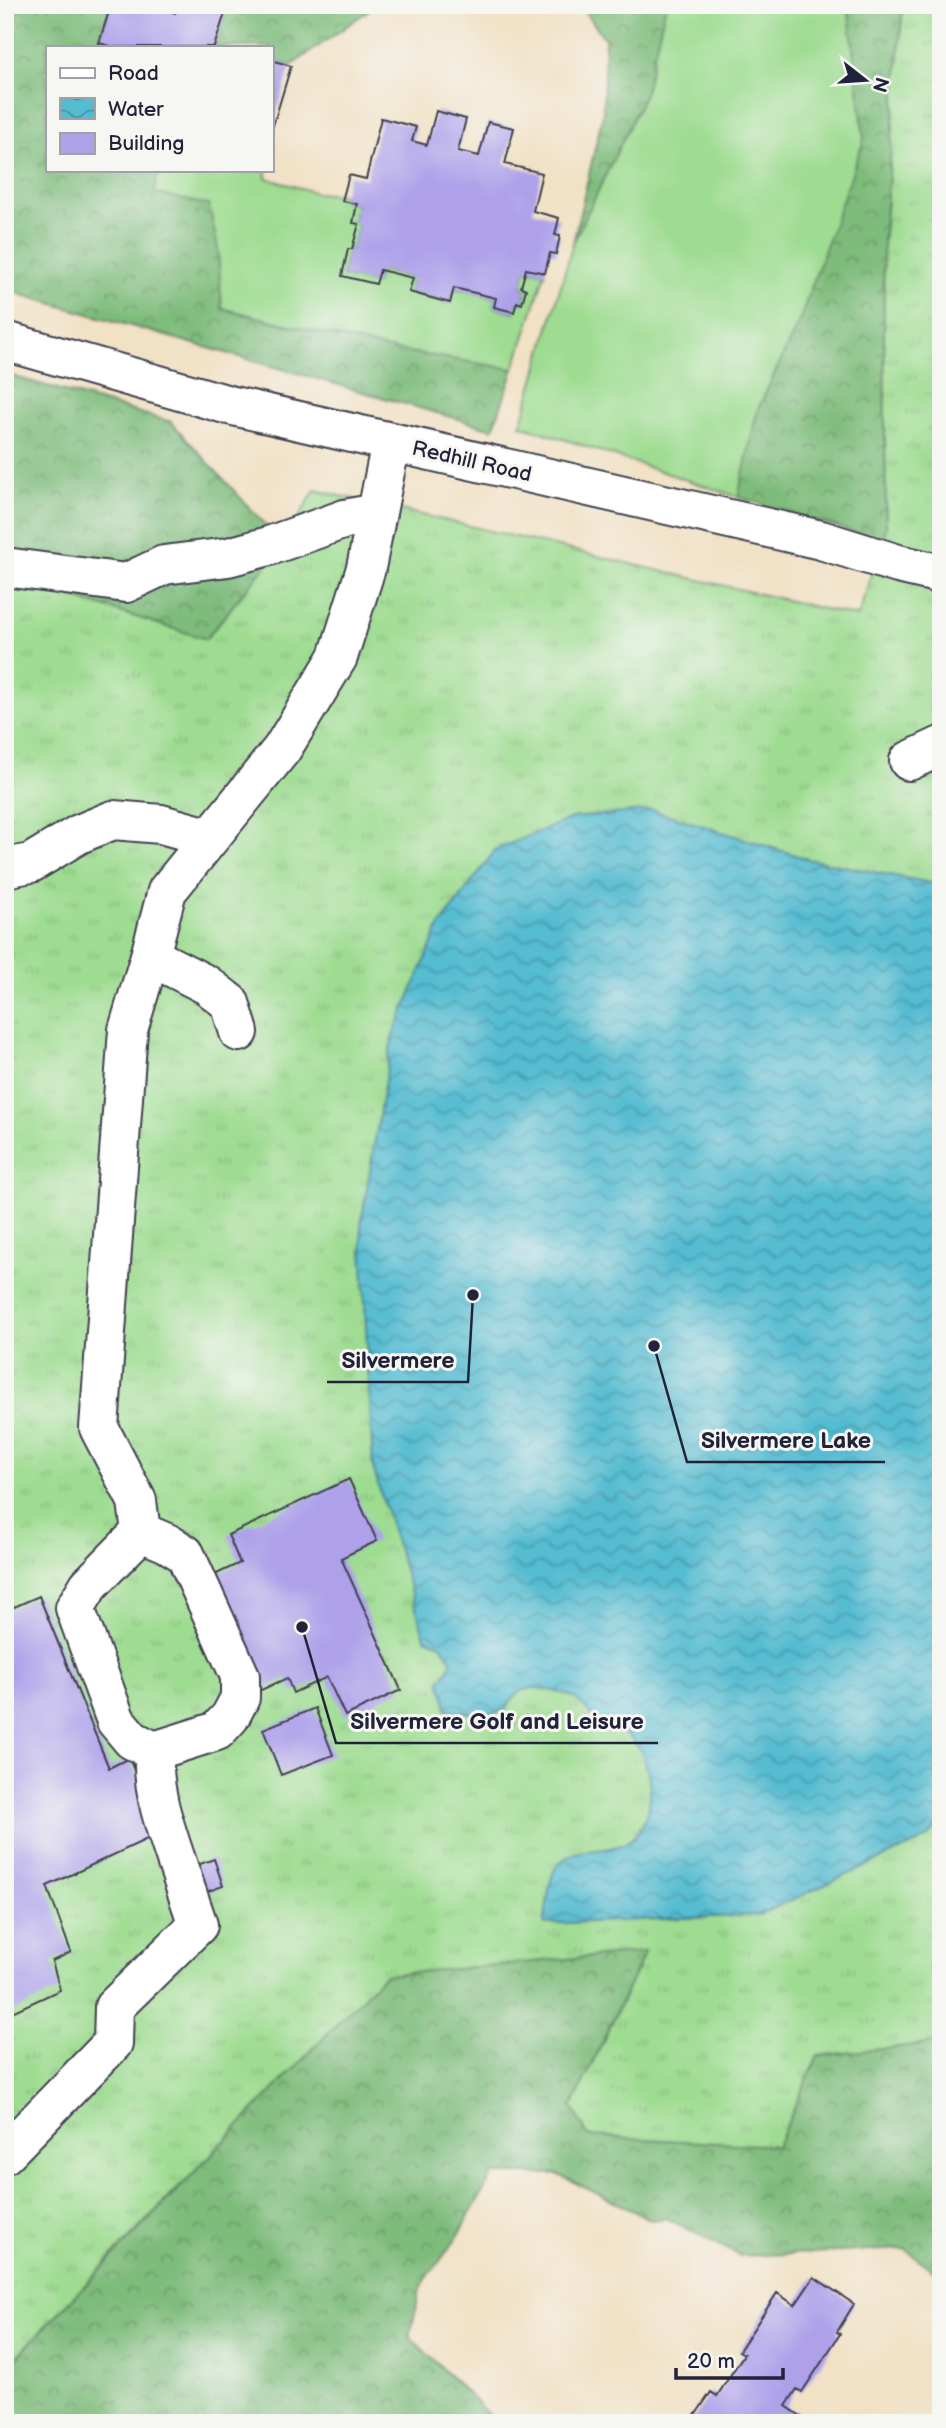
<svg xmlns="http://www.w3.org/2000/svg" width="946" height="2428" viewBox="0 0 946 2428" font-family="'Balsamiq Sans',sans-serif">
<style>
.grass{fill:url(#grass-tufts);stroke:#607f66;stroke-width:2}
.forest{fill:url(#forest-crowns);stroke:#506f5b;stroke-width:2}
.garden{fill:#9edc91;stroke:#607f66;stroke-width:2}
.water{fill:url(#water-waves);stroke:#3b6f86;stroke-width:2}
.building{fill:#aea1ea}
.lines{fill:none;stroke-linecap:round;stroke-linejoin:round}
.minor-casing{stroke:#413f50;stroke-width:42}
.minor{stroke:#fff;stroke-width:38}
.labels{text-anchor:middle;stroke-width:6;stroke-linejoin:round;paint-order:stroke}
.street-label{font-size:21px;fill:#22223b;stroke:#f6f6f2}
.leader{fill:none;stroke:#22223b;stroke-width:2.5}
.callout-dot{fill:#22223b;stroke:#f6f6f2;stroke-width:2.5}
.callout-label{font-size:23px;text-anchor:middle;font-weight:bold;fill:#22223b;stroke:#f6f6f2;stroke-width:6;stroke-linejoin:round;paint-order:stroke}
</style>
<defs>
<pattern id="grass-tufts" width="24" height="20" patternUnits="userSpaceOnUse" patternTransform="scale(1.75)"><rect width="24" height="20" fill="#9edc91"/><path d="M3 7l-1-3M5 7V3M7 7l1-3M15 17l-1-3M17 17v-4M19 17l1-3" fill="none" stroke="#88bc7e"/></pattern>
<pattern id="forest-crowns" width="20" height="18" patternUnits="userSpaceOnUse" patternTransform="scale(1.75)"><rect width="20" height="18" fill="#7ebc7b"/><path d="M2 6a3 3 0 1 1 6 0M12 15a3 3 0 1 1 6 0" fill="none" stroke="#679866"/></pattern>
<pattern id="water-waves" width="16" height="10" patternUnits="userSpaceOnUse" patternTransform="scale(1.75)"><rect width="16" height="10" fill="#54bcd1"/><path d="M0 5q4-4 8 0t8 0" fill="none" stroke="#4598ab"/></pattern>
</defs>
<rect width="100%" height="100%" fill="#f6f6f2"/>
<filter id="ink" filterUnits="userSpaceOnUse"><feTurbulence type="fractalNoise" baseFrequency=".0143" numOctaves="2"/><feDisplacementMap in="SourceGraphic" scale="14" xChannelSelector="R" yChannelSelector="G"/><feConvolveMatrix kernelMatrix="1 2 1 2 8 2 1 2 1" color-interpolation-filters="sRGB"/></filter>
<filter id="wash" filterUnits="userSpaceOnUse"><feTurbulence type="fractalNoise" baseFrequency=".00686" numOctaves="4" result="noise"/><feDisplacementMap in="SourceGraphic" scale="28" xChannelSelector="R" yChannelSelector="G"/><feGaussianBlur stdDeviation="1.57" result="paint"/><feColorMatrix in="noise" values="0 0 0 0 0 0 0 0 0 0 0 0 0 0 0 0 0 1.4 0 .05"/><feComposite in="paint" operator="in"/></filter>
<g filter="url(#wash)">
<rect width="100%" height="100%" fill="#f1e1c5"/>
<!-- grass -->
<path class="grass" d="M903,5H941V2120L718,2188L596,2151L572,2106L645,1952L179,2186L5,2369V576L283,544L315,490L858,617L886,526L883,244Z"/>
<!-- forest -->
<path class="forest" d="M5,5H111L99,42L105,47H47V170H159L154,193L209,205L218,248L222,309L384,348L514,369L493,429L19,294L5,287Z
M222,5H376L291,66L271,60V47H214L227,7Z
M580,5H666L644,96L573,243L603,114L605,39Z
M848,5H903L883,244L886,526L882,541L738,497L757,411L800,319L864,139Z
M5,374L171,422L283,544L206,639L5,576Z
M645,1952L572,2106L588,2136L777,2146L818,2056L941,2042V2276L905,2249L741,2256L666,2218L652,2220L557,2174H493L454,2242L426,2279L419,2293L410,2337L497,2423H5V2369L384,1975Z"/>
<!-- garden -->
<path class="garden" d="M666,5H848L864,139L800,319L757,411L738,497L521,425L573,243L644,96Z
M159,170H266V178L317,193L344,195L343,201L357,204L353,222L359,224L352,249H348L342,276L376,284L380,270L413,278L409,292L450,303L454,288L496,298L494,307L514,312L517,302L523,303L526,289L521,287L526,269L545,273L514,369L384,348L222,308L218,248L209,205L154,193Z"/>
<!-- water -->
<path class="water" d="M653,810L808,859L941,885V1822L928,1838L759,1915L544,1924C547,1910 548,1883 554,1871C576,1830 626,1874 647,1813C654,1792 648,1753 630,1738C618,1727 601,1723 589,1713C584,1708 581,1702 574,1698C566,1693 537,1686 527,1689C516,1691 510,1702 505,1711L483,1715L448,1710L440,1680L446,1674L452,1662L441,1644L425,1638L373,1468L361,1224L392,1038L439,927L496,849L572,818Z"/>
<g id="blocks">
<!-- building -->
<path class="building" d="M111,5H152L175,13L177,5L227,7L214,47H114L99,43Z
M271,60L291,66L272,129H271Z
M436,111L466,119L458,151L479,156L488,122L514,128L505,164L542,173L533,211L559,218L555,235L560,236L556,254L550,253L545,273L526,269L521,287L526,289L522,304L517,302L514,312L494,307L496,298L454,288L450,303L409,292L413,278L380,270L376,284L342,276L348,249H352L359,224L353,223L357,204L342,201L349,175L366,179L381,118L416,127L412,141L427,145Z
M349,1479L377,1541L341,1558L401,1690L345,1716L327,1677L293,1693L287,1678L259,1691L208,1578L240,1563L228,1535Z
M39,1596L109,1768L129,1758L160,1833L47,1886L71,1952L52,1961L60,1990L12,2012L5,1995V1611Z
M315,1708L333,1755L281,1775L263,1729Z
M214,1859L223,1886L195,1896L186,1869Z
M814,2277L854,2304L837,2332L840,2334L802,2392L797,2389L786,2406L811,2423H697L692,2420L711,2392L717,2396L744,2354L739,2351L777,2293L795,2305Z"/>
</g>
</g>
<g filter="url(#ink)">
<use href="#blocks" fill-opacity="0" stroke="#413f50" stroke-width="2"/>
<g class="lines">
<!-- minor casing -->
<g class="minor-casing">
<path id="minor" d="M5,341L229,405L821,540L898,564L941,574
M5,567L126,583L164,565L228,557L269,546L345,519L377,513
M909,761L941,746
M5,868L31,863L79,834L113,820L161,824L208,837
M239,1032L230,1003L207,985L150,956L167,891L282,749L338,657L366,568L391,442
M141,1532L89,1585L75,1608L116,1721L132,1740L154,1751L217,1731L230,1717L240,1698V1676L185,1554L167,1543L141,1532L137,1501L99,1428L128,1030L150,956
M5,2154L113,2043L114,2007L198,1925C190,1902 183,1880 175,1857C163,1821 152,1790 154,1751"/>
</g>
<!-- minor -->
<use href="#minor" class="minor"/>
</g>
</g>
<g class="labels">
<!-- street labels -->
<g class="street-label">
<text transform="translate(472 461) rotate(13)" y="7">Redhill Road</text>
</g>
</g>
<!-- callouts -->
<path class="leader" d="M473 1295L468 1382H327M654 1346L687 1462H885M302 1627L336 1743H658"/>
<g class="callout-dot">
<circle cx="473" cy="1295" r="7"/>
<circle cx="654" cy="1346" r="7"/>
<circle cx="302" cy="1627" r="7"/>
</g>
<g class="callout-label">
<text x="398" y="1368">Silvermere</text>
<text x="786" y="1448">Silvermere Lake</text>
<text x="497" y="1729">Silvermere Golf and Leisure</text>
</g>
<!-- margin -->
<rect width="946" height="2428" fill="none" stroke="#f6f6f2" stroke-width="28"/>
<!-- legend -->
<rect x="46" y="46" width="228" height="126" fill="#f6f6f2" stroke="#a1a1a9" stroke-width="2"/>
<rect x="60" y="68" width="35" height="10" fill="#ffffff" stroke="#a1a1a9" stroke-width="2"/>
<text x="108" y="80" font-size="21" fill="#22223b">Road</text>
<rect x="60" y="98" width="35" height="21" fill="url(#water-waves)" stroke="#a1a1a9" stroke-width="2"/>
<text x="108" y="116" font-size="21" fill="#22223b">Water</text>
<rect x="60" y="133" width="35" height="21" fill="#aea1ea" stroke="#a1a1a9" stroke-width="2"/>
<text x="108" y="150" font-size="21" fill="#22223b">Building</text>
<!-- north arrow -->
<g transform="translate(865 80) rotate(107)" stroke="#f6f6f2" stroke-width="5" paint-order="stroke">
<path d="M0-5L12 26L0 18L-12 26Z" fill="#22223b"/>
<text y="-10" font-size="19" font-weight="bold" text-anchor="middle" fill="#22223b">N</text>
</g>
<!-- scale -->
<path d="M676 2368v10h107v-10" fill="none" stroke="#22223b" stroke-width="3.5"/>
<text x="687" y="2368" font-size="21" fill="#22223b" stroke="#f6f6f2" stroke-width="5" paint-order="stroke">20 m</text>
</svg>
